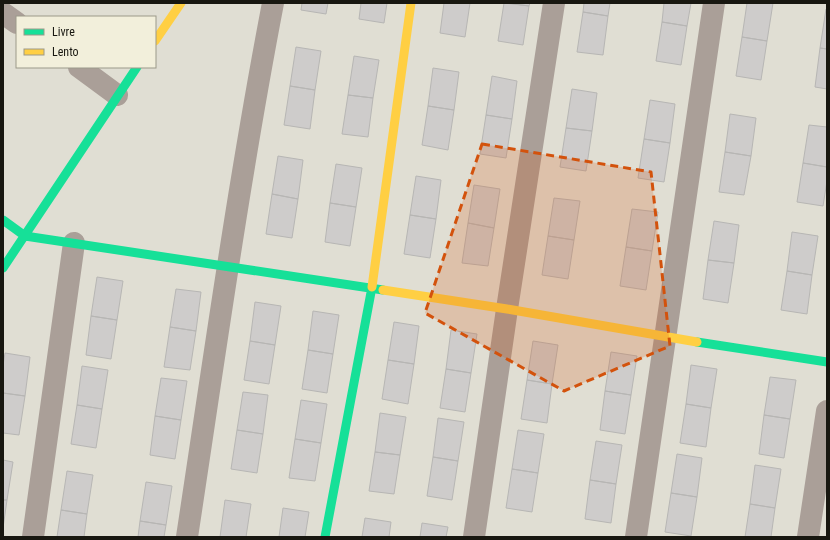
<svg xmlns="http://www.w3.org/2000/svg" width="830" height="540" viewBox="0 0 830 540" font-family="'Roboto Condensed',sans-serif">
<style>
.building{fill:#cecccb;stroke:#b7b6b4}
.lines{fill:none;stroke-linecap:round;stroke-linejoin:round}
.street{stroke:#aa9f98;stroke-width:22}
.fast{stroke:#16e098;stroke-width:9}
.slow{stroke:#ffcf43;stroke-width:9}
.marked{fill:#d3520c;fill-opacity:0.2;stroke:#d3520c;stroke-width:3;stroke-dasharray:8 5;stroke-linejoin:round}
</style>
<rect width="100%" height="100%" fill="#e0ded3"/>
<!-- building -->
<path class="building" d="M302,3H328L326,14L301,10Z
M361,3H387L384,23L359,19Z
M444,3H470L465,37L440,33Z
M504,3L529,6L523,45L498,41Z
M508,3H530L529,6Z
M584,3H610L608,16L583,12Z
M664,3H691L687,26L662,22Z
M747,3H773L767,41L742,37Z
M826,9H827V49L820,48Z
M583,12L608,16L603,55L577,52Z
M662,22L687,26L681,65L656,61Z
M742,37L767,41L761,80L736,76Z
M296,47L321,51L315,90L290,86Z
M820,48L827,49V89L815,87Z
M354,56L379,60L373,98L348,95Z
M433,68L459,72L454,110L428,106Z
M492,76L517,81L512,119L486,115Z
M290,86L315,90L310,129L284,125Z
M572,89L597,93L592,131L566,128Z
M348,95L373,98L368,137L342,134Z
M650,100L675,104L670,143L644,139Z
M428,106L454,110L448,150L422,145Z
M730,114L756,118L751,156L725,152Z
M486,115L512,119L506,158L480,154Z
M809,125L827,127V167L803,163Z
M566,128L592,131L586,171L560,167Z
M644,139L670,143L664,182L638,178Z
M725,152L751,156L744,195L719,192Z
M278,156L303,160L298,199L272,194Z
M803,163L827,167V181L823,206L797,202Z
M336,164L362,168L356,207L330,203Z
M416,176L441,180L436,219L410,215Z
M474,185L500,189L494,228L468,223Z
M272,194L298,199L292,238L266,234Z
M554,198L580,201L574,240L548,236Z
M330,203L356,207L350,246L325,242Z
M632,209L658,212L652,251L626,247Z
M410,215L436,219L430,258L404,254Z
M714,221L739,225L734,263L708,260Z
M468,223L494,228L488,266L462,263Z
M792,232L818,236L812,275L787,271Z
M548,236L574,240L568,279L542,275Z
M626,247L652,251L646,290L620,286Z
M708,260L734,263L728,303L703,299Z
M787,271L812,275L807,314L781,310Z
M97,277L123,281L117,320L91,316Z
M176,289L201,292L196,331L170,327Z
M255,302L281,306L275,345L250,341Z
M313,311L339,315L333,354L308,350Z
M91,316L117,320L111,359L86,355Z
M394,322L419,326L414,364L388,360Z
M170,327L196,331L190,370L164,367Z
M451,330L477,334L471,373L446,369Z
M250,341L275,345L269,384L244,380Z
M533,341L558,345L552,384L527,380Z
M308,350L333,354L327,393L302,389Z
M611,352L637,356L631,395L605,391Z
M5,353L30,357L25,396L3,393V365Z
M388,360L414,364L408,404L382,399Z
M691,365L717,369L711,408L686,404Z
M82,366L108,370L102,409L77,405Z
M446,369L471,373L465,412L440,408Z
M770,377L796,380L790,419L764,415Z
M161,378L187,381L181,420L155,416Z
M527,380L552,384L547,423L521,419Z
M605,391L631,395L625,434L600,430Z
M243,392L268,395L263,434L237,430Z
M3,393L25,396L19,435L3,433Z
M301,400L327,404L321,443L295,439Z
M686,404L711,408L706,447L680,443Z
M77,405L102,409L96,448L71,444Z
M380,413L406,417L400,455L375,452Z
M764,415L790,419L784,458L759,454Z
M155,416L181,420L175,459L150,455Z
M438,418L464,422L458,461L433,457Z
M237,430L263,434L257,473L231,469Z
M518,430L544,434L538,473L512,469Z
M295,439L321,443L315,481L289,478Z
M596,441L622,445L616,484L590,480Z
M375,452L400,455L394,494L369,491Z
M677,454L702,458L697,497L671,493Z
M433,457L458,461L452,500L427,496Z
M3,460L13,462L7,500H3Z
M755,465L781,469L775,508L750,504Z
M512,469L538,473L532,512L506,508Z
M67,471L93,475L87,514L61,510Z
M590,480L616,484L611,523L585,519Z
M146,482L172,486L166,525L140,521Z
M671,493L697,497L691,536L665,532Z
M3,500H7L3,528Z
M225,500L251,504L246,537H220Z
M750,504L775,508L771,537H745Z
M283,508L309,512L305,537H279Z
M61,510L87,514L84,537H57Z
M365,518L391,522L389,537H362Z
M140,521L166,525L164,537H138Z
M422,523L448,527L446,537H420Z"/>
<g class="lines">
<!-- street -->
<path class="street" d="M3,13L17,23
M79,67L117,95
M33,537L74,243
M187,537C214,359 239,180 273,3
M474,537L507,309L554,3
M636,537L714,3
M808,537L827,411"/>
<!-- fast -->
<path class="fast" d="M3,220L25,236L383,290
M3,268L137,67
M697,342L827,362
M325,537L372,287"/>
<!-- slow -->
<path class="slow" d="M155,41L181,3
M372,287L411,3
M383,290L507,309L697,342"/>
</g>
<!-- marked area -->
<path class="marked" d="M482,144L651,172L670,346L564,391L425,313Z"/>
<!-- border -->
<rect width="830" height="540" fill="none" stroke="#181710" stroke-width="8"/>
<!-- legend -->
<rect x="16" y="16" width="140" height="52" fill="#f2efdb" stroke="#9b998a"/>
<rect x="24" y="29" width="20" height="6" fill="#16e098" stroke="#9b998a"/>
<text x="52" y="36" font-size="12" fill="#181710">Livre</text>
<rect x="24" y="49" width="20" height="6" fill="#ffcf43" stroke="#9b998a"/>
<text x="52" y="56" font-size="12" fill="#181710">Lento</text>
</svg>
